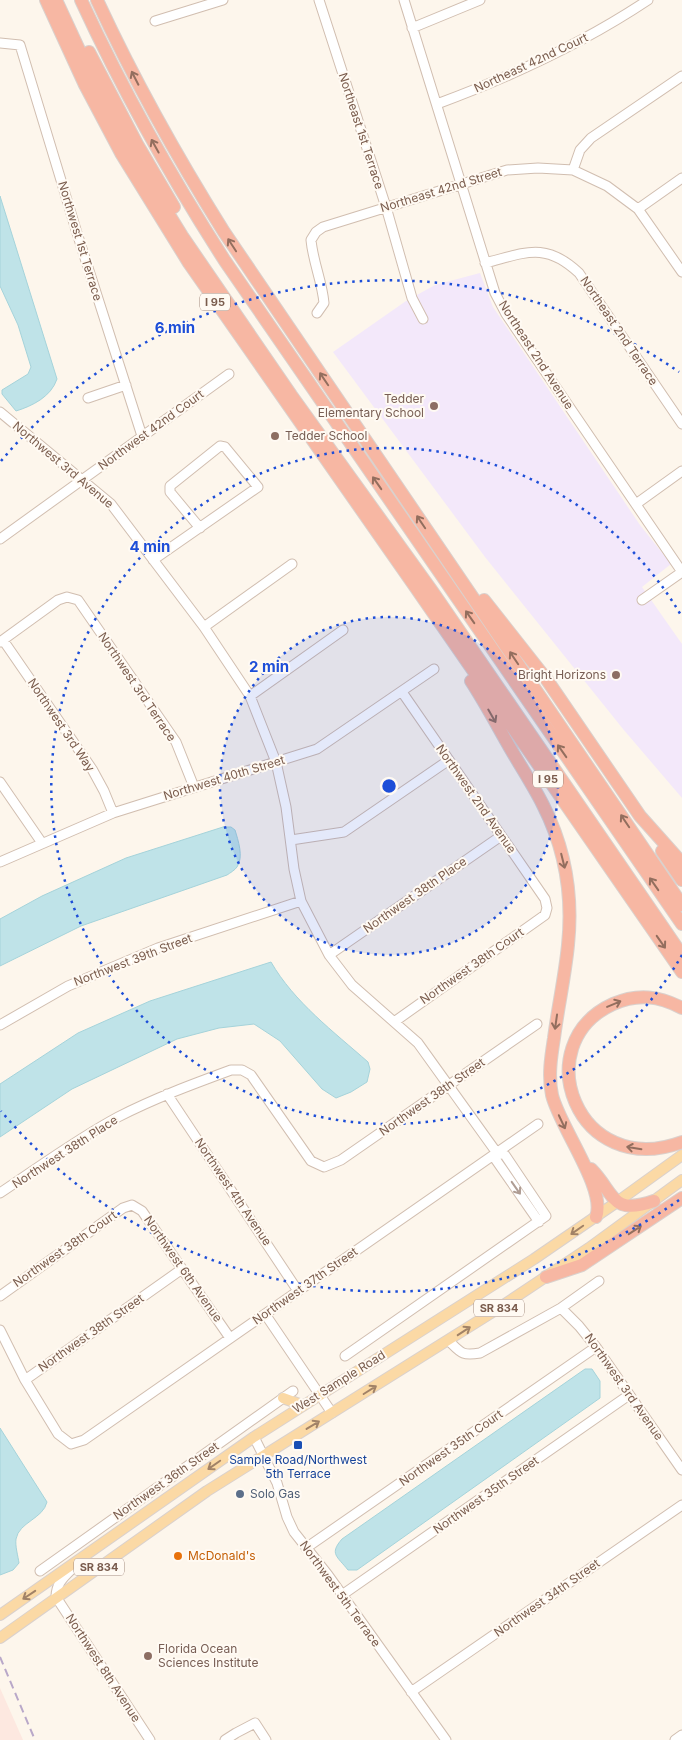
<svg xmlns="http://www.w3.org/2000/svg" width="682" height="1740" viewBox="0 0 682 1740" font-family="Inter,sans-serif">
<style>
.commercial{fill:#fde8e0}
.education{fill:#f3e8fa}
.water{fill:#bfe3e8;stroke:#a5d3da}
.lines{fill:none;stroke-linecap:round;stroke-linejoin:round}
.minor-casing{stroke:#d1beb0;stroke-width:11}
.major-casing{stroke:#dad1cd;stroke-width:12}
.highway-casing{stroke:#dad1cd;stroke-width:14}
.minor{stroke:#fff;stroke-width:9}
.major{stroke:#fbd9a5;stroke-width:10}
.highway{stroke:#f7b7a3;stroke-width:12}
.rail{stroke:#b9a8c9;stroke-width:2;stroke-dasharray:8 5;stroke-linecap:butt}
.oneway{stroke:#936e5e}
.oneway2{stroke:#af9d94}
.oneway3{stroke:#a18267}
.ring{fill:none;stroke:#1d4ed8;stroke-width:2.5;stroke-dasharray:2.5 5}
.education-dot{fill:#8d6e63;stroke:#fffaf3;stroke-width:2}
.transit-dot{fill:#1a4fb4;stroke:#fffaf3;stroke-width:2}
.service-dot{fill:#5c6f8a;stroke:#fffaf3;stroke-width:2}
.food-dot{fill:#e8710a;stroke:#fffaf3;stroke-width:2}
.labels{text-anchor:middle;stroke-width:4;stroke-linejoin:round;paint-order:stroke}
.shield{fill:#fffaf3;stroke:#a28b7f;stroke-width:1}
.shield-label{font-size:11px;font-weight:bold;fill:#7a5c4d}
.street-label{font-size:12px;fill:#7a5c4d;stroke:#fffaf3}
.education-label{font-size:12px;fill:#785e54;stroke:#fffaf3;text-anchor:end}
.transit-label{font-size:12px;fill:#164399;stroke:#fffaf3}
.service-label{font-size:12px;fill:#4e5e75;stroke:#fffaf3;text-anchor:start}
.food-label{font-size:12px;fill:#c56008;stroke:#fffaf3;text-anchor:start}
.centre{fill:#1d4ed8;stroke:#fffaf3;stroke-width:2.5}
.ring-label{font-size:15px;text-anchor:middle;font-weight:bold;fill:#1d4ed8;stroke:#fffaf3;stroke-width:4;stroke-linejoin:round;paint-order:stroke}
</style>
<rect width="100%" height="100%" fill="#fdf6ec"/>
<!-- commercial -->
<path class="commercial" d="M0,1688L23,1740H0Z"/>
<!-- education -->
<path class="education" d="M480,273L493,307L640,525L671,564L642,587L682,644V798L623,729L485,557L333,352L406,301L435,285Z"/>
<!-- water -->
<path class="water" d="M0,196L57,379C51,397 32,406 16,411L2,394V390L28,374L31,367L18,325L0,286Z
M223,827H231L235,830C238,840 244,857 237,867C235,870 230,873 227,875L81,926L0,966V919L42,896L126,858Z
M271,962C294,1002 334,1032 368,1062L370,1069L367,1082L351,1092L336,1098L322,1089L280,1041L254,1024L219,1028L177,1039L72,1089L0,1137V1084L78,1033L150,1001Z
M585,1369H592L600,1381V1398L357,1570H348C337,1556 329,1554 342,1539Z
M0,1428L47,1502C43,1519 19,1522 16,1539C15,1546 18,1556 19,1563L13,1570L0,1575Z"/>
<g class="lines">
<!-- minor casing -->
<g class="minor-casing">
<path id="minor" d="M319,0L386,207L412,298L423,319
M404,0L495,293L506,314L682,572L642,600
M155,21L223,0
M412,28L480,0
M0,43L20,45L77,233L142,436
M437,104C510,77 582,44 648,0
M573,170L607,186L638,209L682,272
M638,209L682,178
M485,263C525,253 545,241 579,273L682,424
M317,313L324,303C322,281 313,262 311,240L316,232L323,227L507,170L538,168L573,170L580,150L591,138L682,76
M88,398L126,385
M0,412L111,504L204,627L250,696L276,762L286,807L294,869L301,901L329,955L352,985L418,1043L497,1153L505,1155L546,1216L345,1356
M636,504L682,471
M0,539L229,374
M153,560L258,487L225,447L220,446L170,486V492L200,528
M204,627L292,564
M3,640L92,769L104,791L113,813
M0,642L58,600L67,597L78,600L176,742L194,787
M250,696L343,630
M0,782L42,843
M291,840L344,832L449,760
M0,862L113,813L317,749L434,669
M329,955L501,836
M394,1022L545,915L547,908L545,899L402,692
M0,1025L68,986L158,948L301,901
M167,1094L298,1291
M497,1153L496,1160L539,1222
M0,1193C39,1167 77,1139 118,1117C155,1098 193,1084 231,1070H242L251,1075L311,1161L324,1167L341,1160L537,1024
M0,1296L123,1208L132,1205L142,1211L230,1338
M561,1308L579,1326L596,1347L682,1470
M265,1314L332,1413
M0,1330L25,1380L58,1434L71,1444L84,1440L538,1124
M449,1341C461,1353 462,1356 480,1353L561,1308L599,1281
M25,1380L182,1269
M254,1437L277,1483L287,1517L294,1532L328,1575L446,1740
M306,1548L596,1347
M74,1567C64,1577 56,1583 56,1597L150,1740
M40,1571L293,1391
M342,1595L629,1395
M411,1692L682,1505
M225,1740L236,1733L255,1723L266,1740
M675,1740L682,1735"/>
</g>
<!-- major casing -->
<g class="major-casing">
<path id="major" d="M283,1398L302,1405
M0,1615L254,1437L534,1259L617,1202L682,1155
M0,1638L207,1491L499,1308L589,1248L682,1180"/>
</g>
<!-- highway casing -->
<g class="highway-casing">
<path id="highway" d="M46,0L85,85L121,153L189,263L414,585L682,972
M56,0L93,80L117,126L142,171L182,236L291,395L432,591L682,955
M81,0C123,91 171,177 225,261L682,924
M97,0C134,80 177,157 224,232L682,905
M89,52L137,144L174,207
M484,600L547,680L640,816L682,863
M471,681C486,704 499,729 513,753C523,770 534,787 543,805C565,848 573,897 568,945C565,976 558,1007 554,1038C551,1057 548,1076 552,1095C559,1126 607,1189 596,1217
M662,851L682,880
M682,1008C659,996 638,993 613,1004C526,1044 577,1181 682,1142
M591,1169C615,1193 610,1216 654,1201
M546,1277L582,1265L682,1198"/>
</g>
<!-- minor -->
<use href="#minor" class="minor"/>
<!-- major -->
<use href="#major" class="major"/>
<!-- highway -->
<use href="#highway" class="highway"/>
<!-- rail -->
<path class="rail" d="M0,1657L35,1740"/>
</g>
<!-- one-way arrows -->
<defs><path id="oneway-shaft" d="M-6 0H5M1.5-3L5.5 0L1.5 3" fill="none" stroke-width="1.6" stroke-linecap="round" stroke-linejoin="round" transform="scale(1.25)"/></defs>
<g class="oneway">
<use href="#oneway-shaft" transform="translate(135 78) rotate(-117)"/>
<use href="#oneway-shaft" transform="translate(155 146) rotate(-119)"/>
<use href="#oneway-shaft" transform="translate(232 245) rotate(-123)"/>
<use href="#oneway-shaft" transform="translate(324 379) rotate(-124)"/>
<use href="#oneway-shaft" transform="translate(377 483) rotate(-125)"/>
<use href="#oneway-shaft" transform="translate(421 522) rotate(-124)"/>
<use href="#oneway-shaft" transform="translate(470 617) rotate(-125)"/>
<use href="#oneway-shaft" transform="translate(514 658) rotate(-124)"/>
<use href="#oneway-shaft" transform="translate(492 716) rotate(60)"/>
<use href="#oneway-shaft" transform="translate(562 751) rotate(-125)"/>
<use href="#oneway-shaft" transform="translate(625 821) rotate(-124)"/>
<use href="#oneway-shaft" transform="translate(563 861) rotate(76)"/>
<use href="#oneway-shaft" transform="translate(654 884) rotate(-125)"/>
<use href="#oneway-shaft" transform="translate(661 942) rotate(55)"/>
<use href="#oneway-shaft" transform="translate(614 1004) rotate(-23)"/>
<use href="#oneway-shaft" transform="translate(556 1022) rotate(98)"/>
<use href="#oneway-shaft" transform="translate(562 1122) rotate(65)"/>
<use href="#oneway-shaft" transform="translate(634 1148) rotate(-171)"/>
<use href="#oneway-shaft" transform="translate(635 1230) rotate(-33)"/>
</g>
<use class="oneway2" href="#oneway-shaft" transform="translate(516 1188) rotate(55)"/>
<g class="oneway3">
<use href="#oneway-shaft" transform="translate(577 1230) rotate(145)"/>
<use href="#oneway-shaft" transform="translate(464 1331) rotate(-33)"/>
<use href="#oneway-shaft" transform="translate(370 1390) rotate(-32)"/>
<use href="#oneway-shaft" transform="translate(313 1425) rotate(-31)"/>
<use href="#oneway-shaft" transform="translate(214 1465) rotate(145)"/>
<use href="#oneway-shaft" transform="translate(29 1595) rotate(146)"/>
</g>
<!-- distance rings -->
<circle cx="389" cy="786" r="169" fill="#1d4ed8" fill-opacity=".12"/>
<g class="ring">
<circle cx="389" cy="786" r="169"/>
<path d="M682 955A338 338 0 1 1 682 617"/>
<path d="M679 1200A506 506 0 0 1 1 1111M1 461A506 506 0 0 1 679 372"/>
</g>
<!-- markers -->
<g class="education-dot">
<circle cx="434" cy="406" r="5"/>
<circle cx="275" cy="436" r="5"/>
<circle cx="616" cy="675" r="5"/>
<circle cx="148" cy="1656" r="5"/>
</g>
<rect class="transit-dot" x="293" y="1440" width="10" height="10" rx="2.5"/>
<circle class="service-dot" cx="240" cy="1494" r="5"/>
<circle class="food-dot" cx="178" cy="1556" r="5"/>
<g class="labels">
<!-- shield labels -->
<g class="shield">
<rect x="200" y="293.5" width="30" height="17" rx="4"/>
<rect x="533" y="770.5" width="30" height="17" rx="4"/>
<rect x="474" y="1299.5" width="50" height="17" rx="4"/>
<rect x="74" y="1558.5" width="50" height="17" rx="4"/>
</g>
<g class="shield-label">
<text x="215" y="306">I 95</text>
<text x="548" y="783">I 95</text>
<text x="499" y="1312">SR 834</text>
<text x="99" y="1571">SR 834</text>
</g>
<!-- street labels -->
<g class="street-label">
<text transform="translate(531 63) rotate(-25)" y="4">Northeast 42nd Court</text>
<text transform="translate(361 131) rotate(72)" y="4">Northeast 1st Terrace</text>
<text transform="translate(441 190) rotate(-17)" y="4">Northeast 42nd Street</text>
<text transform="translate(80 241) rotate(73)" y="4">Northwest 1st Terrace</text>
<text transform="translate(619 331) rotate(56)" y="4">Northeast 2nd Terrace</text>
<text transform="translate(536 355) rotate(57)" y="4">Northeast 2nd Avenue</text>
<text transform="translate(151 430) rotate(-36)" y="4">Northwest 42nd Court</text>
<text transform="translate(63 465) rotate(40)" y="4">Northwest 3rd Avenue</text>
<text transform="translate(137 687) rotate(56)" y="4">Northwest 3rd Terrace</text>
<text transform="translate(61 725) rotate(56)" y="4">Northwest 3rd Way</text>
<text transform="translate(224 778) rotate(-17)" y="4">Northwest 40th Street</text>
<text transform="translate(476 799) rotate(55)" y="4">Northwest 2nd Avenue</text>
<text transform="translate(415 895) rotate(-35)" y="4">Northwest 38th Place</text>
<text transform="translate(133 960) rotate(-21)" y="4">Northwest 39th Street</text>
<text transform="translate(472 966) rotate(-35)" y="4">Northwest 38th Court</text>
<text transform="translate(432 1097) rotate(-35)" y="4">Northwest 38th Street</text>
<text transform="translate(65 1152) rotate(-33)" y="4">Northwest 38th Place</text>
<text transform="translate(233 1192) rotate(56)" y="4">Northwest 4th Avenue</text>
<text transform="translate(65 1249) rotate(-35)" y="4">Northwest 38th Court</text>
<text transform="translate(183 1269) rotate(55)" y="4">Northwest 6th Avenue</text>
<text transform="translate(305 1286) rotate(-35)" y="4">Northwest 37th Street</text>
<text transform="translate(91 1333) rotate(-35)" y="4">Northwest 38th Street</text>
<text transform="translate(339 1382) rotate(-32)" y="4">West Sample Road</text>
<text transform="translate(624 1387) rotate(55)" y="4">Northwest 3rd Avenue</text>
<text transform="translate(451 1448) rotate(-35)" y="4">Northwest 35th Court</text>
<text transform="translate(166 1481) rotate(-35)" y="4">Northwest 36th Street</text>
<text transform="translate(486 1495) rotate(-35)" y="4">Northwest 35th Street</text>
<text transform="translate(340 1594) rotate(54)" y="4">Northwest 5th Terrace</text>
<text transform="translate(547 1598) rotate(-35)" y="4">Northwest 34th Street</text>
<text transform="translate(103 1668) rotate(57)" y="4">Northwest 8th Avenue</text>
</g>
<!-- education labels -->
<g class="education-label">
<text x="424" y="403">Tedder<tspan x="424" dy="14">Elementary School</tspan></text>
<text x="285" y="440" text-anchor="start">Tedder School</text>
<text x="606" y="679">Bright Horizons</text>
<text x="158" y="1653" text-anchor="start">Florida Ocean<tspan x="158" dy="14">Sciences Institute</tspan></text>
</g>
<!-- transit labels -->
<g class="transit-label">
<text x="298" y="1464">Sample Road/Northwest<tspan x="298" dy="14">5th Terrace</tspan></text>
</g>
<!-- service labels -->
<g class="service-label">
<text x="250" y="1498">Solo Gas</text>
</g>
<!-- food labels -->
<g class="food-label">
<text x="188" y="1560">McDonald's</text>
</g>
</g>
<circle cx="389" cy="786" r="8" class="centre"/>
<g class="ring-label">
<text x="175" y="333">6 min</text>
<text x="150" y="552">4 min</text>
<text x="269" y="672">2 min</text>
</g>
</svg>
